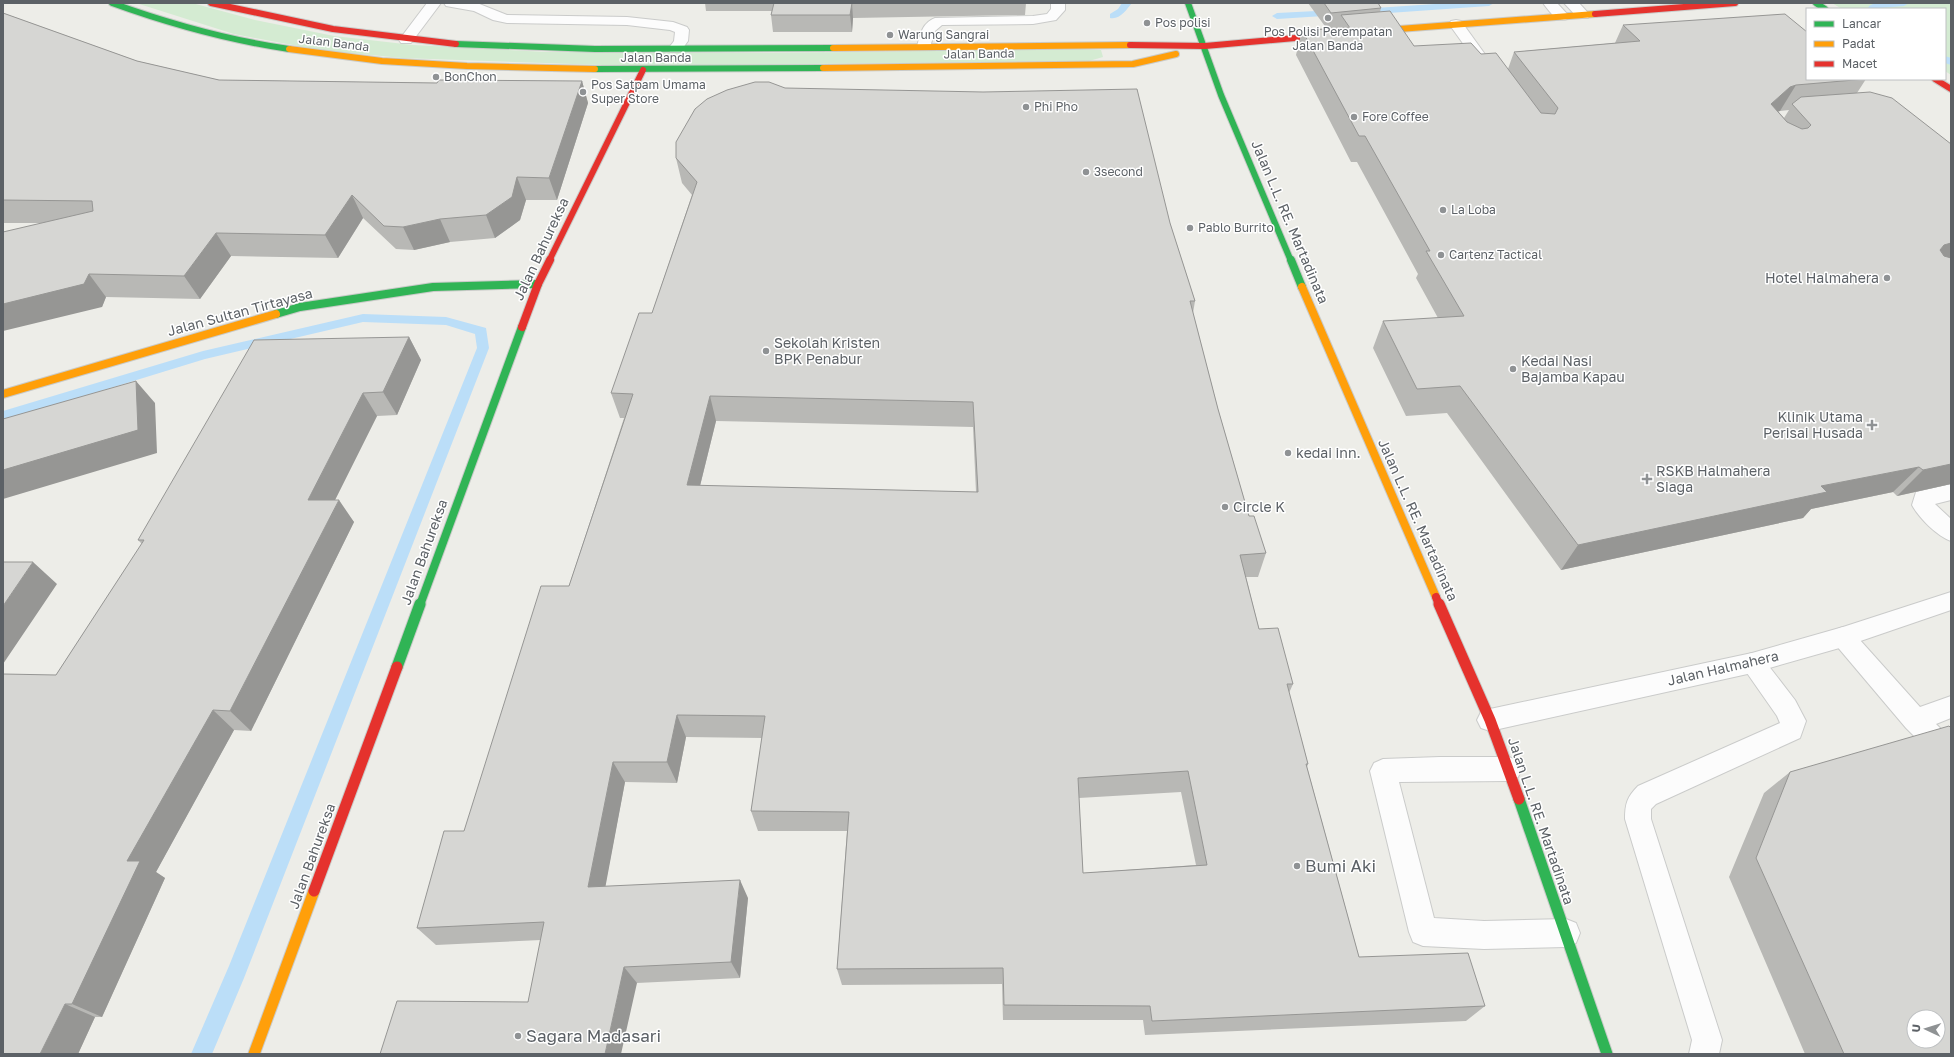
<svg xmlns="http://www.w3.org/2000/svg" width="1954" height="1057" viewBox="0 0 1954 1057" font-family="'Golos Text',sans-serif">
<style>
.green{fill:#d4ebd2}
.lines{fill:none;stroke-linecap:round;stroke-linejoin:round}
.stream{fill:#bbdef8;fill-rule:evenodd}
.lane-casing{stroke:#cacbca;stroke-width:2}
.street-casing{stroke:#cacbca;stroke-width:2}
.fast-far2-casing{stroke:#c9cac8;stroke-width:8}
.fast-far1-casing{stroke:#c9cac8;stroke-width:10}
.fast-casing{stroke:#c9cac8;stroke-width:13}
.slow-far2-casing{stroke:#c9cac8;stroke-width:8}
.slow-far1-casing{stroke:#c9cac8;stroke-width:10}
.slow-casing{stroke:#c9cac8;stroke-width:13}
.jam-far2-casing{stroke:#c9cac8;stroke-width:8}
.jam-far1-casing{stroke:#c9cac8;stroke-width:10}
.jam-casing{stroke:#c9cac8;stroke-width:13}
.lane{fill:#fcfcfc;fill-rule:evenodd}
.street{fill:#fcfcfc;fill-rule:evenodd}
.fast-far2{stroke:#30b455;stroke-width:6}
.fast-far1{stroke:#30b455;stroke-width:8}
.fast{stroke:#30b455;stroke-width:11}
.slow-far2{stroke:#ff9f0a;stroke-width:6}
.slow-far1{stroke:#ff9f0a;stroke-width:8}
.slow{stroke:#ff9f0a;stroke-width:11}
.jam-far2{stroke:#e5322d;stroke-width:6}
.jam-far1{stroke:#e5322d;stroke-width:8}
.jam{stroke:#e5322d;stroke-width:11}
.wall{fill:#b8b8b5;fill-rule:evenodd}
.shaded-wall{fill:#969694}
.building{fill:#d6d6d3;stroke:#969694;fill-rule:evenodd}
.poi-dot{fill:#8f9294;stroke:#fff;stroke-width:1.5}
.labels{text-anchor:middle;stroke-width:3;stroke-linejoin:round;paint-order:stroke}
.far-poi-label{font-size:12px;fill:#5c6166;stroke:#fff;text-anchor:start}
.far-street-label{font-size:12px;fill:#5c6166;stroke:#fff}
.street-label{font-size:14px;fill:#5c6166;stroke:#fff}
.poi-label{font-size:14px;fill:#5c6166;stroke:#fff;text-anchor:start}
.near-poi-label{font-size:17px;fill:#5c6166;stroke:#fff;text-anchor:start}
</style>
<rect width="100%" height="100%" fill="#edede8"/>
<!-- green -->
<path class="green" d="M136,3H192L255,20L334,36L413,45L546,52L772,53L1082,49L1101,50L1103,57L1089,61L630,66L402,58L319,50L234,34Z
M1832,3H1951V75L1945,71V9H1842Z"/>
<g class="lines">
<!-- stream -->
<path class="stream" d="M1122,3H1132C1126,10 1120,20 1110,18V14L1118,9Z
M1450,3H1494L1489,6L1360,15L1355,12L1360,9Z
M1875,3H1909L1904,6L1868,9L1869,6Z
M1336,10L1341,13L1339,15L1277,19L1272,16L1277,13Z
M1945,56L1951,58V65L1945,63Z
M363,314L446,317L486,328L489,348L244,978L212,1054H191L229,966L477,348L475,334L446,325L363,322L205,359L3,421V411L203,351Z"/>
<!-- lane casing -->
<g class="lane-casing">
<path id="lane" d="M444,3H477L507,15L627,17L673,22L687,27L689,30L688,41L680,52H670L668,49L674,41L675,32L670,30L627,25L507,23L493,20L474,11L446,6Z
M1051,3H1065V10L1056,20L1033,24L942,25L935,31L929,50H919L917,47C920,35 922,23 935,18L1033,16L1047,14L1051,9Z
M1543,3H1557L1569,16L1567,19C1556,22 1549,11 1543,3Z
M1564,3H1579L1590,15L1588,18H1578Z
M1456,20L1461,21L1492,64L1494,67L1492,70H1482L1449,24L1451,21Z
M1951,484V500L1935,504L1951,519V541C1937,536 1919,518 1912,505L1916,492Z
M1843,627L1851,630L1920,707L1951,696V718L1936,724L1951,739V768L1942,764L1906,728L1835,644L1831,637L1835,630Z
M1752,653L1761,656L1795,700L1806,721L1800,738L1656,804L1651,809V819L1722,1040L1719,1054H1689L1692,1040L1625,819C1625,804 1627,797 1638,786L1780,723L1777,716L1740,663L1743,656Z
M1440,757H1509L1518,761L1522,769L1518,777L1509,781L1399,782L1434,918L1484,921L1566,919L1576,923L1580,933L1576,943L1566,947L1484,949L1423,946L1413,942L1409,932L1370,771L1374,763L1383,759Z"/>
</g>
<!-- street casing -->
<g class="street-casing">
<path id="street" d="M427,3H441L411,43H401L399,40Z
M1951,592V610L1843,647L1752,673L1490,731L1481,728L1477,720L1481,712L1490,709L1752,653L1843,627Z"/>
</g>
<!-- fast-far2 casing -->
<g class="fast-far2-casing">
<path id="fast-far2" d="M112,3C170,24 228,40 289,49
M1188,3L1221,95L1291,261
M1816,3L1825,9
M456,44L595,49L833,48
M595,69L823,68"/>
</g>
<!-- fast-far1 casing -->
<g class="fast-far1-casing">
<path id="fast-far1" d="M1291,260L1302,287
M276,314L300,307L433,287L538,284
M420,605L522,327"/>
</g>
<!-- fast casing -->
<g class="fast-casing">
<path id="fast" d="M397,667L420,604
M1519,799L1607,1054"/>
</g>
<!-- slow-far2 casing -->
<g class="slow-far2-casing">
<path id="slow-far2" d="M1373,31L1595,14
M833,48L1130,45
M289,49L382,61L467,66L595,69
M823,68L1133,64L1176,54"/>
</g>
<!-- slow-far1 casing -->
<g class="slow-far1-casing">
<path id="slow-far1" d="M1302,287L1436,597
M3,394L276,314"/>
</g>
<!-- slow casing -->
<g class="slow-casing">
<path id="slow" d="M254,1054L314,891"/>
</g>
<!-- jam-far2 casing -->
<g class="jam-far2-casing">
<path id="jam-far2" d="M211,3L333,29L456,44
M1595,14L1735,3
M1130,45L1205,46L1329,35
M1935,79L1951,89
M549,261L643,70"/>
</g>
<!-- jam-far1 casing -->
<g class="jam-far1-casing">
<path id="jam-far1" d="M522,327L538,284L550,260
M1436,597L1439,605"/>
</g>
<!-- jam casing -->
<g class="jam-casing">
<path id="jam" d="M1439,604L1490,720L1519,799
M314,891L397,667"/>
</g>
<!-- lane -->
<use href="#lane" class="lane"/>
<!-- street -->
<use href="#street" class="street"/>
<!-- fast-far2 -->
<use href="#fast-far2" class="fast-far2"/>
<!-- fast-far1 -->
<use href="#fast-far1" class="fast-far1"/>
<!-- fast -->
<use href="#fast" class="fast"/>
<!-- slow-far2 -->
<use href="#slow-far2" class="slow-far2"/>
<!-- slow-far1 -->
<use href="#slow-far1" class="slow-far1"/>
<!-- slow -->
<use href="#slow" class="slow"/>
<!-- jam-far2 -->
<use href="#jam-far2" class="jam-far2"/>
<!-- jam-far1 -->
<use href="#jam-far1" class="jam-far1"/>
<!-- jam -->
<use href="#jam" class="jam"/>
</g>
<!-- wall -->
<path class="wall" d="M705,3H1026L1025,15L853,18L852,32H773L771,15L772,11H706Z
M1308,3H1378L1381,8L1380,12L1414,46L1481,54L1508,69L1514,52L1615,43L1623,25L1866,79L1857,93L1951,144V484L1897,496L1893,492L1811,509L1803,518L1561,570L1447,413L1406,416L1373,348L1383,321L1438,318L1416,278L1418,274L1357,162H1351L1296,55L1302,30L1327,29ZM1789,110L1784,118L1778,111H1780Z
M3,13L137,61L219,80L437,83L582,81L588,103L557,200H526L520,220L495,238L450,242L414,250L396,249L363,218L338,258L231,256L200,299L106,297L102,307L41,223H3Z
M785,88L1170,223L1195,301L1193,313L1218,409L1249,516L1266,553L1258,577H1246L1259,629L1293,684L1289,693L1308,764L1307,767L1359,957L1485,1006L1466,1021L1145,1035L1143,1020H1003L1002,984L842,985L837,969L847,831H758L751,811L762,738L686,737L677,783L625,782L605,886L748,898L740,978L637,983L528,1002L541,940L436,945L417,928L464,831L569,586L624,418H620L611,393L652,313L692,195L682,183L676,158ZM716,421L973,427L976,492L700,486ZM1181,792L1196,865L1083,873L1079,798Z
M409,337L421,360L397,415L377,416L335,500L354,522L251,731L234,730L156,872L165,878L102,1017H95L78,1054H3L56,675L142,544L138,540Z
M1790,772L1951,1054H1805L1729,877L1764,793Z"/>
<!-- shaded-wall -->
<path class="shaded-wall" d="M852,3L853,18L852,32L850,15Z
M582,81L588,103L557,200L549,178Z
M1796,85L1780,111L1774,113L1771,104L1790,87Z
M517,177L526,200L520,220L495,238L486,215Z
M352,195L363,218L338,258L325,235Z
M440,219L450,242L414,250L403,227Z
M216,233L231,256L200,299L184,276Z
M1951,243V263L1922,272L1944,245Z
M89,274L106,297L102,307L3,331V304Z
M409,337L421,360L397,415L383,392Z
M136,381L155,403L157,453L3,499V470Z
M363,393L377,416L324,522L308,500Z
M710,396L716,421L694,510L687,485Z
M1951,464V484L1897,496L1923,470Z
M1919,467L1893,492L1811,509L1803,518L1561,570L1578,545L1821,486Z
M339,500L354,522L251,731L230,711Z
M33,562L57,584L3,664V606Z
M213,710L234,730L156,872L165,878L102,1017L72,1004L127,861Z
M677,715L686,737L677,783L667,762Z
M613,762L625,782L602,905L588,887Z
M740,880L748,898L740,978L731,962Z
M624,967L637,983L621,1054H605Z
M65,1004L95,1017L78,1054H40Z"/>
<!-- building -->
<path class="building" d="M774,3H852L850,15H771Z
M1324,3H1378L1381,8L1331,13Z
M1390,11L1414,46L1471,43L1481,54L1496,53L1541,113L1555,114L1558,108L1514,52L1640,41L1623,25L1785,14L1807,32V79H1866L1796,85L1790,87L1771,104L1787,122L1802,129L1808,128L1811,125L1792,104L1801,97L1870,92L1892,98L1951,144V243L1944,245L1940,250L1944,256L1951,258V464L1923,470L1919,467L1821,486L1827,492L1578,545L1460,386L1417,389L1383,321L1464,316L1426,251H1430L1365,136H1359L1302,30L1350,28L1341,15Z
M3,13L137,61L219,80L437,83L439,80L582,81L549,178L517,177L512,197L486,215L440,219L403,227L384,226L352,195L325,235L216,233L184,276L89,274L84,284L3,304V232L93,211L92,201L3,200Z
M755,82H769L785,88L983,92L1137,89L1170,223L1195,301H1190L1218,409L1249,516H1254L1266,553L1240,555L1259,629L1278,628L1293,684H1287L1308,764H1306L1359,957L1468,953L1485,1006L1152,1021L1150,1006L1004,1005L1003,968L837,969L849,812L751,811L765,716L677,715L667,762H613L588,887L740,880L731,962L624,967L605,1054H380L397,1001L528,1002L544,922L417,928L444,831H464L541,586H569L633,394L611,393L639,313H652L697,182L676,158V142L695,109L707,99L727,90ZM710,396L973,402L978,492L687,485ZM1188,771L1207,865L1083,873L1078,778Z
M409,337L383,392L363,393L308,500H339L230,711L213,710L127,861H140L72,1004H65L40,1054H3V674L56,675L144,540H138L254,340Z
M136,381L138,430L3,470V419Z
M3,562H33L3,606Z
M1949,726L1951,728V1054H1844L1756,858L1790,772ZM1914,1017H1938V1041H1914Z"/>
<!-- markers -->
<g class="poi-dot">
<circle cx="1328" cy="18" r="4"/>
<circle cx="1147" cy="23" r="4"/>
<circle cx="890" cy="35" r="4"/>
<circle cx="436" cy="77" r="4"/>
<circle cx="583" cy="92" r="4"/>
<circle cx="1026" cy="107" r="4"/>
<circle cx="1354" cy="117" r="4"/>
<circle cx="1086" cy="172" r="4"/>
<circle cx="1443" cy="210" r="4"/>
<circle cx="1190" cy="228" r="4"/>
<circle cx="1441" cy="255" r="4"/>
<circle cx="1887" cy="278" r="4"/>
<circle cx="766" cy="351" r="4"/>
<circle cx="1513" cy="369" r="4"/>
<path d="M1870 419h4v4h4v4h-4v4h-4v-4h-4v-4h4z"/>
<circle cx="1288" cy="453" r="4"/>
<path d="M1645 473h4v4h4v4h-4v4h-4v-4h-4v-4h4z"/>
<circle cx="1225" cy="507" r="4"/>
<circle cx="1297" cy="866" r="4"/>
<circle cx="518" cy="1036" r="4"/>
</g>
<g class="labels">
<!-- far-poi labels -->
<g class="far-poi-label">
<text x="1155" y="27">Pos polisi</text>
<text x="1328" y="36" text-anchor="middle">Pos Polisi Perempatan<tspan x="1328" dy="14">Jalan Banda</tspan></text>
<text x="898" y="39">Warung Sangrai</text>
<text x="444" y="81">BonChon</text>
<text x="591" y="89">Pos Satpam Umama<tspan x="591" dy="14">Super Store</tspan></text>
<text x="1034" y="111">Phi Pho</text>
<text x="1362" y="121">Fore Coffee</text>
<text x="1094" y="176">3second</text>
<text x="1451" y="214">La Loba</text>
<text x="1198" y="232">Pablo Burrito</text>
<text x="1449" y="259">Cartenz Tactical</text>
</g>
<!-- far-street labels -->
<g class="far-street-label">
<text transform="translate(334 43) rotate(7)" y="4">Jalan Banda</text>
<text transform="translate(979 54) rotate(-1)" y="4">Jalan Banda</text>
<text x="656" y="62">Jalan Banda</text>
</g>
<!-- street labels -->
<g class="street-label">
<text transform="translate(1290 222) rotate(67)" y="5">Jalan L.L. RE. Martadinata</text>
<text transform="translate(541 249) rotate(-65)" y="5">Jalan Bahureksa</text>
<text transform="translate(240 312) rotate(-15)" y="5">Jalan Sultan Tirtayasa</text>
<text transform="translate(1418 520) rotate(66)" y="5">Jalan L.L. RE. Martadinata</text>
<text transform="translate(424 552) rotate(-70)" y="5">Jalan Bahureksa</text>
<text transform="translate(1723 668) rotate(-13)" y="5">Jalan Halmahera</text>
<text transform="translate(1541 821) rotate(71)" y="5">Jalan L.L. RE. Martadinata</text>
<text transform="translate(312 856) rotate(-70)" y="5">Jalan Bahureksa</text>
</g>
<!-- poi labels -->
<g class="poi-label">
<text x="1879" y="283" text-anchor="end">Hotel Halmahera</text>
<text x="774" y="348">Sekolah Kristen<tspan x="774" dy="16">BPK Penabur</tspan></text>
<text x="1521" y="366">Kedai Nasi<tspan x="1521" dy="16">Bajamba Kapau</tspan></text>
<text x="1863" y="422" text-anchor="end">Klinik Utama<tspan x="1863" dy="16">Perisai Husada</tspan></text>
<text x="1296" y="458">kedai inn.</text>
<text x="1656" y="476">RSKB Halmahera<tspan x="1656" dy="16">Siaga</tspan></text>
<text x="1233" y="512">Circle K</text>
</g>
<!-- near-poi labels -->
<g class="near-poi-label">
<text x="1305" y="872">Bumi Aki</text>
<text x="526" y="1042">Sagara Madasari</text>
</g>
</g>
<!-- border -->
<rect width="1954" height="1057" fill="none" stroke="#5c6166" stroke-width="8"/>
<!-- legend -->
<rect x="1806" y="8" width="140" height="72" fill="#ffffff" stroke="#bec0c2"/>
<rect x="1814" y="21" width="20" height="6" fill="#30b455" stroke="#bec0c2"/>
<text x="1842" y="28" font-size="12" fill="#5c6166">Lancar</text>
<rect x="1814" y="41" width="20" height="6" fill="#ff9f0a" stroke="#bec0c2"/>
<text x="1842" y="48" font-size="12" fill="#5c6166">Padat</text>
<rect x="1814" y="61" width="20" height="6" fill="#e5322d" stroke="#bec0c2"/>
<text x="1842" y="68" font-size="12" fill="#5c6166">Macet</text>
<!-- north arrow -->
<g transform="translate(1926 1029) rotate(274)"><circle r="19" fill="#ffffff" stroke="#bec0c2"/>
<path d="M0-3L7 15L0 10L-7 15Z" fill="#8f9294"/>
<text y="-6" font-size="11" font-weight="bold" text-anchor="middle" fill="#5c6166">U</text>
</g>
</svg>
